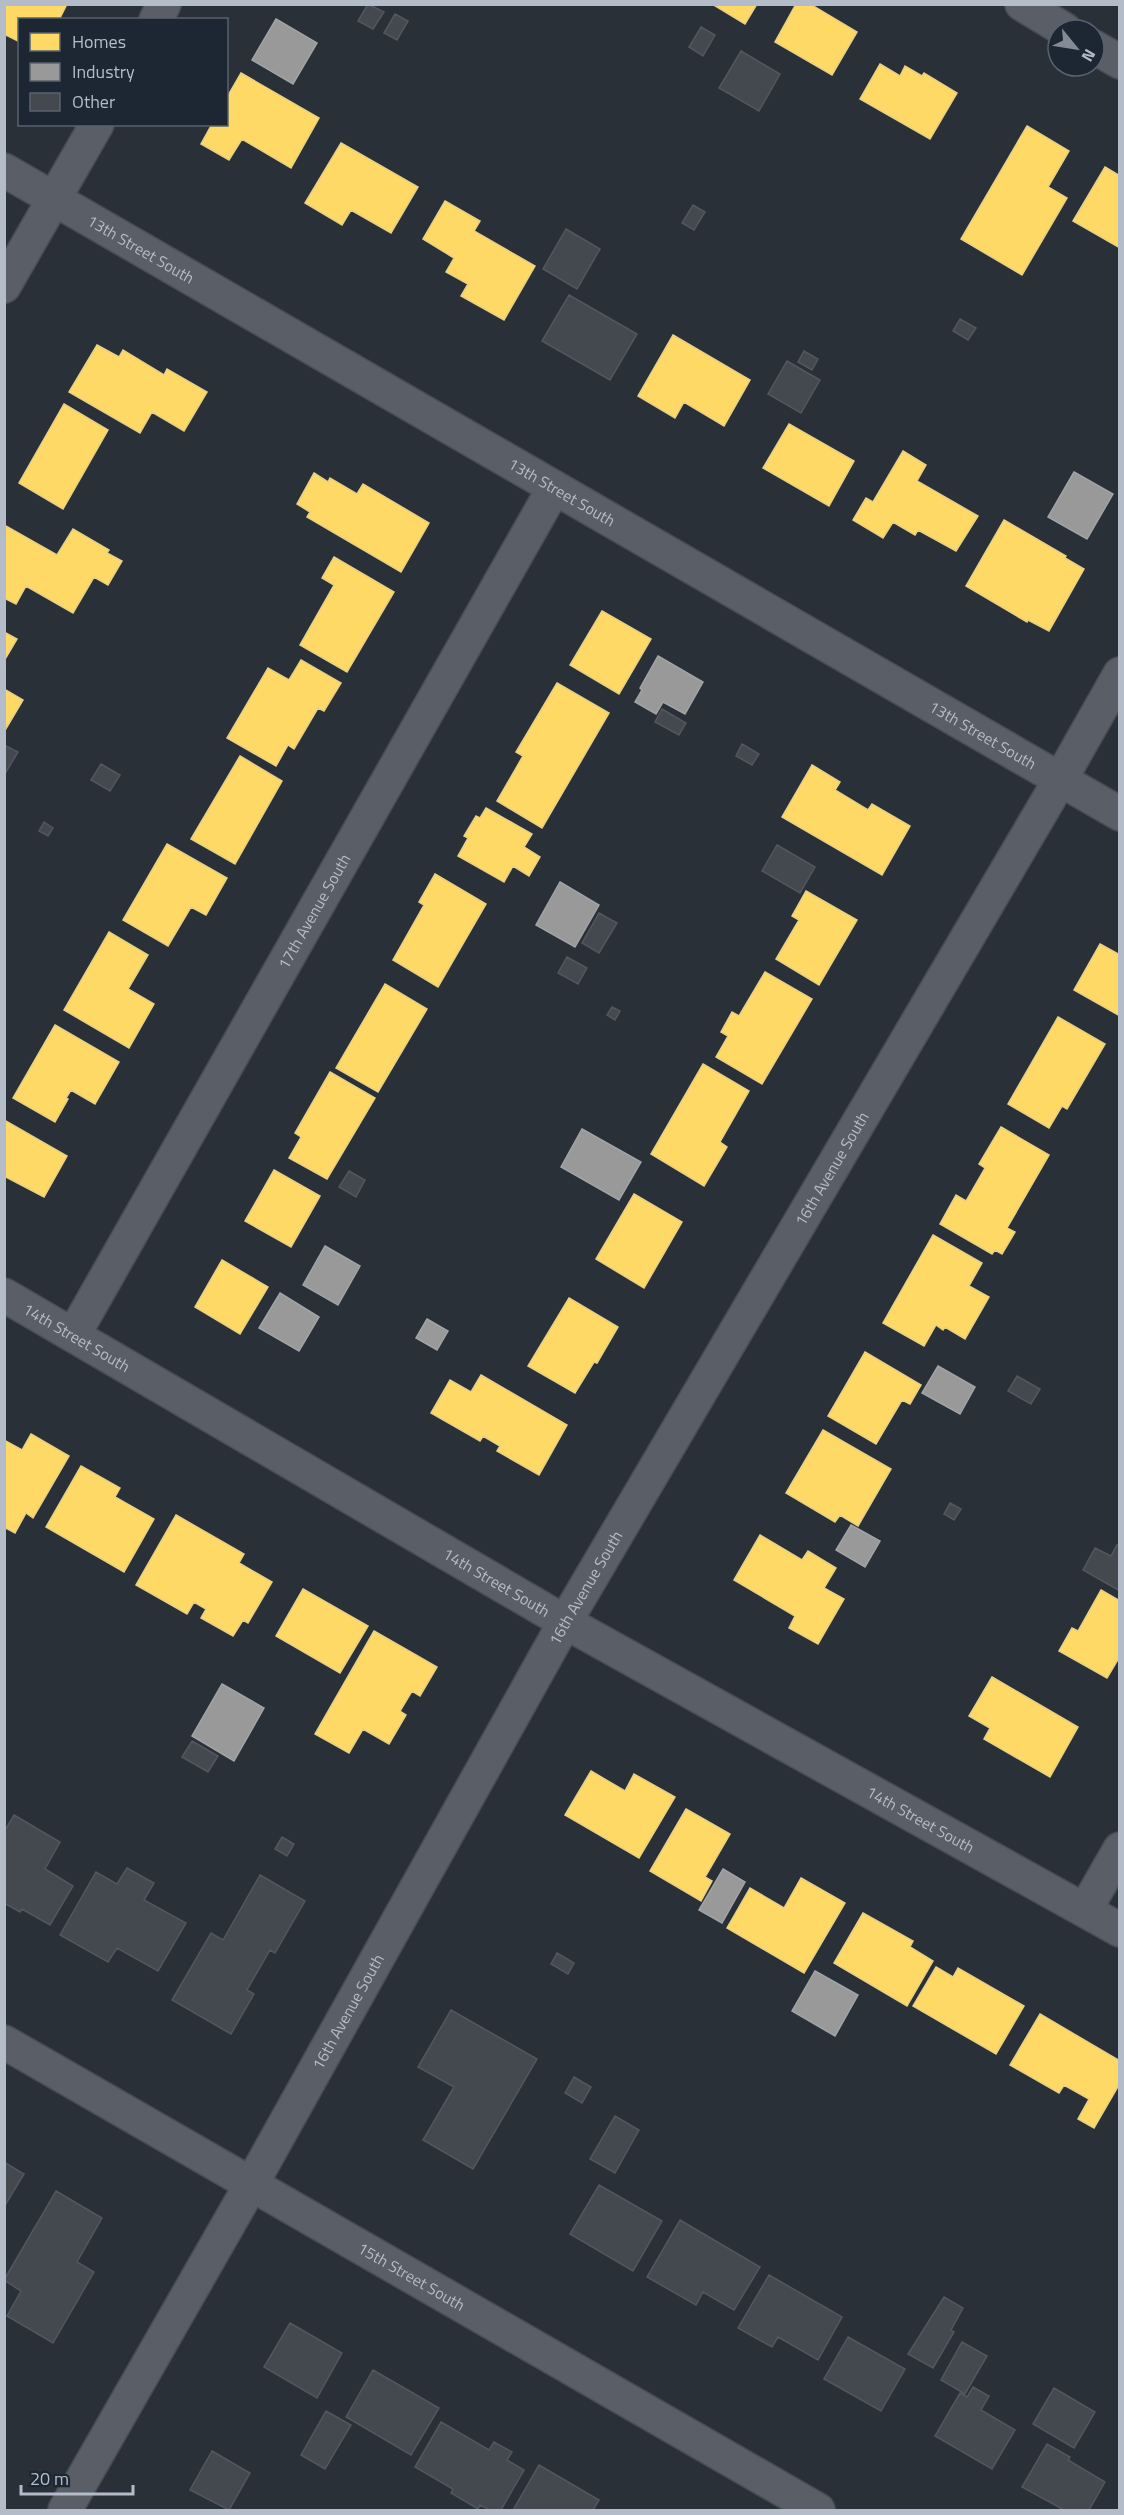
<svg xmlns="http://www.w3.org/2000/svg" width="1124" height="2515" viewBox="0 0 1124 2515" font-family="'Titillium Web',sans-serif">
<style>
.homes{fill:#ffd966;stroke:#e8d084;stroke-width:1.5}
.industry{fill:#999;stroke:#a1a4a7;stroke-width:1.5}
.building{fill:#444950;stroke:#52575f;stroke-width:1.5}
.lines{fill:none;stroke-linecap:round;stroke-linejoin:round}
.minor-casing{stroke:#484c53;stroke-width:36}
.minor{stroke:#5a5e66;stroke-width:33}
.labels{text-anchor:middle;stroke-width:6;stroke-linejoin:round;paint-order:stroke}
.street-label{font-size:16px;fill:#b4bcc9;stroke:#1d2633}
</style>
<rect width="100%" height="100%" fill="#2a3038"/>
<!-- homes -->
<path class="homes" d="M4,4H67L59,20H20V42L4,34Z
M712,4H757L745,24Z
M796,4H810L857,32L832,75L775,42Z
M880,64L900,76L905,66L922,76L924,73L957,93L930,139L860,99Z
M241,73L319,118L291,168L242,139L229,160L201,144L212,124H226V99Z
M1027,126L1069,151L1048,187L1067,198L1022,275L961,239Z
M341,143L418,187L391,233L351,210L342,225L305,203Z
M1105,167L1120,176V248L1073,221Z
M445,201L480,221L474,231L535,266L504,320L461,296L468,284L446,272L454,258L423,239Z
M673,335L750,380L724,426L684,402L675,418L638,396Z
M97,345L119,357L123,350L164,375L167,369L207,392L184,431L152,412L140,433L69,392Z
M64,404L108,430L63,509L19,483Z
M789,424L854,461L829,506L763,468Z
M903,451L926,465L917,481L978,516L956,551L918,530L915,535L893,522L883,538L853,520L866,498L873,502Z
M314,473L328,482L330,478L357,494L363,484L429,523L401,572L307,517L310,512L297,504Z
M1004,520L1066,556L1065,558L1084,569L1049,631L1028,620L1027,622L966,586Z
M4,525L57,555L73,529L109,550L107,553L122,561L108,585L94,577L73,613L26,586L16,604L4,598Z
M334,557L394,592L347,672L300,645L334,585L322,578Z
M602,611L651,639L619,694L570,665Z
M4,632L17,639L4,661Z
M301,660L341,683L324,711L318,708L294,749L288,745L276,766L227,738L268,668L289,680Z
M557,683L609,713L542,828L497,801L523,756L516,752Z
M4,689L23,700L4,732Z
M240,756L282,781L235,864L191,839Z
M812,765L840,782L835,790L868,810L872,804L910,826L882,875L782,817Z
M486,808L532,834L524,847L540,857L529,876L513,866L504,882L458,856L468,838L464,836L476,816L480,818Z
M167,844L227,878L206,915L191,907L168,946L123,920Z
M435,874L486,904L438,987L393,960L424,905L419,902Z
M806,891L857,920L819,985L776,959L799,920L792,916Z
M109,932L148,955L128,989L154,1004L129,1048L64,1010Z
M1100,944L1120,955V1016L1074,990Z
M765,972L812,999L762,1084L716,1057L728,1036L721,1032L732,1012L739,1016Z
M385,984L427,1009L378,1092L336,1068Z
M1058,1017L1105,1044L1067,1109L1062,1106L1049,1128L1008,1104Z
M55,1025L119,1062L95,1104L71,1090L66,1098L68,1099L55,1122L13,1098Z
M703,1064L749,1091L720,1142L727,1147L704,1186L651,1154Z
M330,1072L375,1098L327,1179L289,1158L301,1137L295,1133Z
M4,1120L67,1156L44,1197L4,1176Z
M1001,1127L1049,1155L1007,1228L1015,1232L1002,1254L995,1250L992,1254L940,1224L956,1195L966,1201L985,1168L979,1164Z
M274,1170L320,1196L291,1247L245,1221Z
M634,1194L682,1222L644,1288L596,1259Z
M933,1235L982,1263L969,1286L989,1297L965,1339L945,1327L943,1330L936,1325L924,1346L883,1323Z
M222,1260L268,1287L240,1334L195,1307Z
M569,1298L618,1327L597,1363L594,1362L575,1393L528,1366Z
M865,1352L921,1385L910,1404L902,1400L876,1444L828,1416Z
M481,1375L567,1425L539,1475L497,1451L500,1446L483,1436L480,1441L431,1413L450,1380L471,1392Z
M823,1430L891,1469L858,1526L840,1515L835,1522L786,1493Z
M31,1434L69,1456L33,1518L26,1513L15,1533L4,1527V1440L22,1450Z
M81,1466L120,1488L115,1497L154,1519L124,1572L46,1527Z
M176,1515L244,1554L239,1563L272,1582L248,1623L243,1620L233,1636L201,1618L206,1609L194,1602L187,1614L136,1585Z
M760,1535L802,1560L808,1551L836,1568L824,1588L844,1599L818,1644L789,1628L795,1616L734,1580Z
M303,1589L368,1626L340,1673L276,1636Z
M1101,1590L1120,1601V1656L1107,1678L1059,1651L1072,1628L1078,1631Z
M374,1631L437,1667L420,1696L412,1691L400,1711L406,1715L389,1744L363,1729L349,1753L315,1734Z
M992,1677L1078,1727L1050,1777L984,1739L990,1728L969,1716Z
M591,1771L625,1791L634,1774L675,1797L639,1858L565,1815Z
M686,1809L730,1834L705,1877L712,1881L701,1901L650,1871Z
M801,1878L845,1903L804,1973L727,1928L750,1888L784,1908Z
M863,1913L913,1941L910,1947L933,1961L907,2006L834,1963Z
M936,1967L953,1977L958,1968L1024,2006L996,2054L913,2006Z
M1040,2014L1120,2061V2083L1094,2128L1078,2119L1089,2099L1064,2085L1059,2093L1010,2065Z"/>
<!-- industry -->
<path class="industry" d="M276,19L317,43L293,84L252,60Z
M1074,472L1113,494L1087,539L1048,517Z
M658,656L703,682L685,714L663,702L656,714L635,702L642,690L640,688Z
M560,882L599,905L575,947L536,925Z
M582,1129L641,1162L619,1200L561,1167Z
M325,1246L360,1266L338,1305L303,1285Z
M280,1293L319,1317L299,1351L259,1328Z
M427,1319L448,1331L437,1350L416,1338Z
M938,1366L975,1387L960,1414L922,1393Z
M851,1525L880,1541L865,1567L836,1550Z
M222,1684L264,1708L234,1761L192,1736Z
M723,1869L745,1882L722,1923L699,1910Z
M815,1971L858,1995L835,2036L792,2011Z"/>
<!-- building -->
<path class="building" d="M368,4L384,12L373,29L358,21Z
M395,14L408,21L397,40L384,33Z
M701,27L715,35L703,56L689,47Z
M741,51L780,74L759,111L719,88Z
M693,205L705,212L694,230L682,223Z
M566,229L600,249L577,289L543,269Z
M569,295L637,334L610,380L542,341Z
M960,319L976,328L968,340L953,331Z
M804,351L818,359L812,370L798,362Z
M787,361L820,380L801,413L768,394Z
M662,709L686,723L679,735L655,722Z
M742,744L759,754L752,765L736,756Z
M4,745L18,752L6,772L4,771Z
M101,764L120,775L110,791L91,780Z
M44,822L53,828L48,836L39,831Z
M777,845L815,867L800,893L762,871Z
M599,913L617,923L599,953L582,943Z
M567,957L587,968L578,984L558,973Z
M612,1007L620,1011L615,1020L607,1015Z
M349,1171L365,1180L356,1197L339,1187Z
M1017,1376L1040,1389L1031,1404L1008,1391Z
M950,1503L961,1509L954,1520L944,1514Z
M1117,1545L1120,1546V1591L1083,1570L1095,1548L1111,1556Z
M192,1741L218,1756L208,1772L182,1757Z
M14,1815L60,1842L45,1869L73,1886L50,1925L22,1909L20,1912L4,1903V1832Z
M282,1837L294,1844L287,1856L275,1849Z
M127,1868L154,1883L144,1900L186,1923L158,1971L117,1948L108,1962L60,1935L96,1872L117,1884Z
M260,1875L305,1901L275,1953L270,1950L247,1990L254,1994L231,2034L172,2000L211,1933L223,1940Z
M557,1953L574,1963L568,1974L551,1964Z
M451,2010L537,2059L473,2169L423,2140L454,2087L418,2067Z
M574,2077L591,2087L582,2103L565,2093Z
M615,2116L639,2130L615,2173L590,2159Z
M4,2162L24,2174L4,2207Z
M599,2185L662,2221L633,2271L570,2234Z
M56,2191L102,2218L77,2262L94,2272L53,2343L7,2316L21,2291L4,2280Z
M680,2220L760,2267L734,2310L703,2292L696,2305L647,2277Z
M769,2275L842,2317L818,2360L778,2337L772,2347L738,2328Z
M944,2297L963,2308L951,2330L954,2332L933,2368L908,2354Z
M290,2323L342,2353L317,2398L264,2367Z
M848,2337L905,2369L881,2411L824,2379Z
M962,2342L987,2356L965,2394L941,2380Z
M373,2370L439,2408L411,2455L346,2417Z
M973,2387L989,2396L981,2410L1015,2430L992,2469L935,2436L960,2393L967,2397Z
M1054,2388L1095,2412L1074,2448L1033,2424Z
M326,2411L351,2425L325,2469L301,2455Z
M441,2422L489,2450L494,2442L512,2452L507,2460L524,2470L501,2510H490L480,2505L478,2509L451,2493L453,2489L415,2467Z
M1047,2444L1070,2457L1068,2460L1105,2482L1089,2510H1064L1022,2487Z
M212,2451L250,2473L229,2510L190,2490Z
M539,2465L599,2500L593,2510H513Z"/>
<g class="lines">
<!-- minor casing -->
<g class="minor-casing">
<g id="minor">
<path d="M1022,4L1065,30"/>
<path d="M156,20L164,4"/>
<path d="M1094,47L1120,62"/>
<path id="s1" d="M4,170L1120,814"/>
<path d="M4,286L97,124"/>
<path id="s2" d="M4,1295L565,1622L1120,1930"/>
<path id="s3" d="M74,1334L554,488"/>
<path d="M1085,1910L1120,1849"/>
<path id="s4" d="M4,2042L818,2510"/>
<path id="s5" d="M65,2510L252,2183L565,1622L1060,780L1120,674"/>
</g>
</g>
<!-- minor -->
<use href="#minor" class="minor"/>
</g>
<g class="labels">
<!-- street labels -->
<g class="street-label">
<text dy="6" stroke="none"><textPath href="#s1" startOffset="158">13th Street South</textPath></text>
<text dy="6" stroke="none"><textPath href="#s1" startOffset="644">13th Street South</textPath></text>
<text dy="6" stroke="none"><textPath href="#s1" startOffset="1130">13th Street South</textPath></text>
<text dy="6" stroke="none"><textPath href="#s3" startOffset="486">17th Avenue South</textPath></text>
<text dy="6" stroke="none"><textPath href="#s5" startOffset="1545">16th Avenue South</textPath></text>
<text dy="6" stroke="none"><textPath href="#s2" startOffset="84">14th Street South</textPath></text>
<text dy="6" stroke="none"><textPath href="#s2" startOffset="570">14th Street South</textPath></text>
<text dy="6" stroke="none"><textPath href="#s5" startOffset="1059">16th Avenue South</textPath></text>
<text dy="6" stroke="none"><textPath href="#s2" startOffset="1056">14th Street South</textPath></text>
<text dy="6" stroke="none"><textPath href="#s5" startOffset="573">16th Avenue South</textPath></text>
<text dy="6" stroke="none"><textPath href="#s4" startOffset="470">15th Street South</textPath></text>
</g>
</g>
<!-- border -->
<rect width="1124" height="2515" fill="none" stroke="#b4bcc9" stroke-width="12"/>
<!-- legend -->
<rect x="18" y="18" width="210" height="108" fill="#1d2633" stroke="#59626f" stroke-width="1.5"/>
<rect x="30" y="33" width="30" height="18" fill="#ffd966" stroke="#59626f" stroke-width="1.5"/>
<text x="72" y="48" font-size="18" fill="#b4bcc9">Homes</text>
<rect x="30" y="63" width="30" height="18" fill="#999999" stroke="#59626f" stroke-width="1.5"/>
<text x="72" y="78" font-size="18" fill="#b4bcc9">Industry</text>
<rect x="30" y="93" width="30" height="18" fill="#444950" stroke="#59626f" stroke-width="1.5"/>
<text x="72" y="108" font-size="18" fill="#b4bcc9">Other</text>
<!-- north arrow -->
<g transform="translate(1076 48) rotate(120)"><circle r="28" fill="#1d2633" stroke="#59626f" stroke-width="1.5"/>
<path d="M0-4.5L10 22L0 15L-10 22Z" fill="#848b96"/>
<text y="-9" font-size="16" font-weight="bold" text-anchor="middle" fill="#b4bcc9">N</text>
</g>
<!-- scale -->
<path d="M21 2485v9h112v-9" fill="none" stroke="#b4bcc9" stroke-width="3"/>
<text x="30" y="2485" font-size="18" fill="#b4bcc9" stroke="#1d2633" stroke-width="4.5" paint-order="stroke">20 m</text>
</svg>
